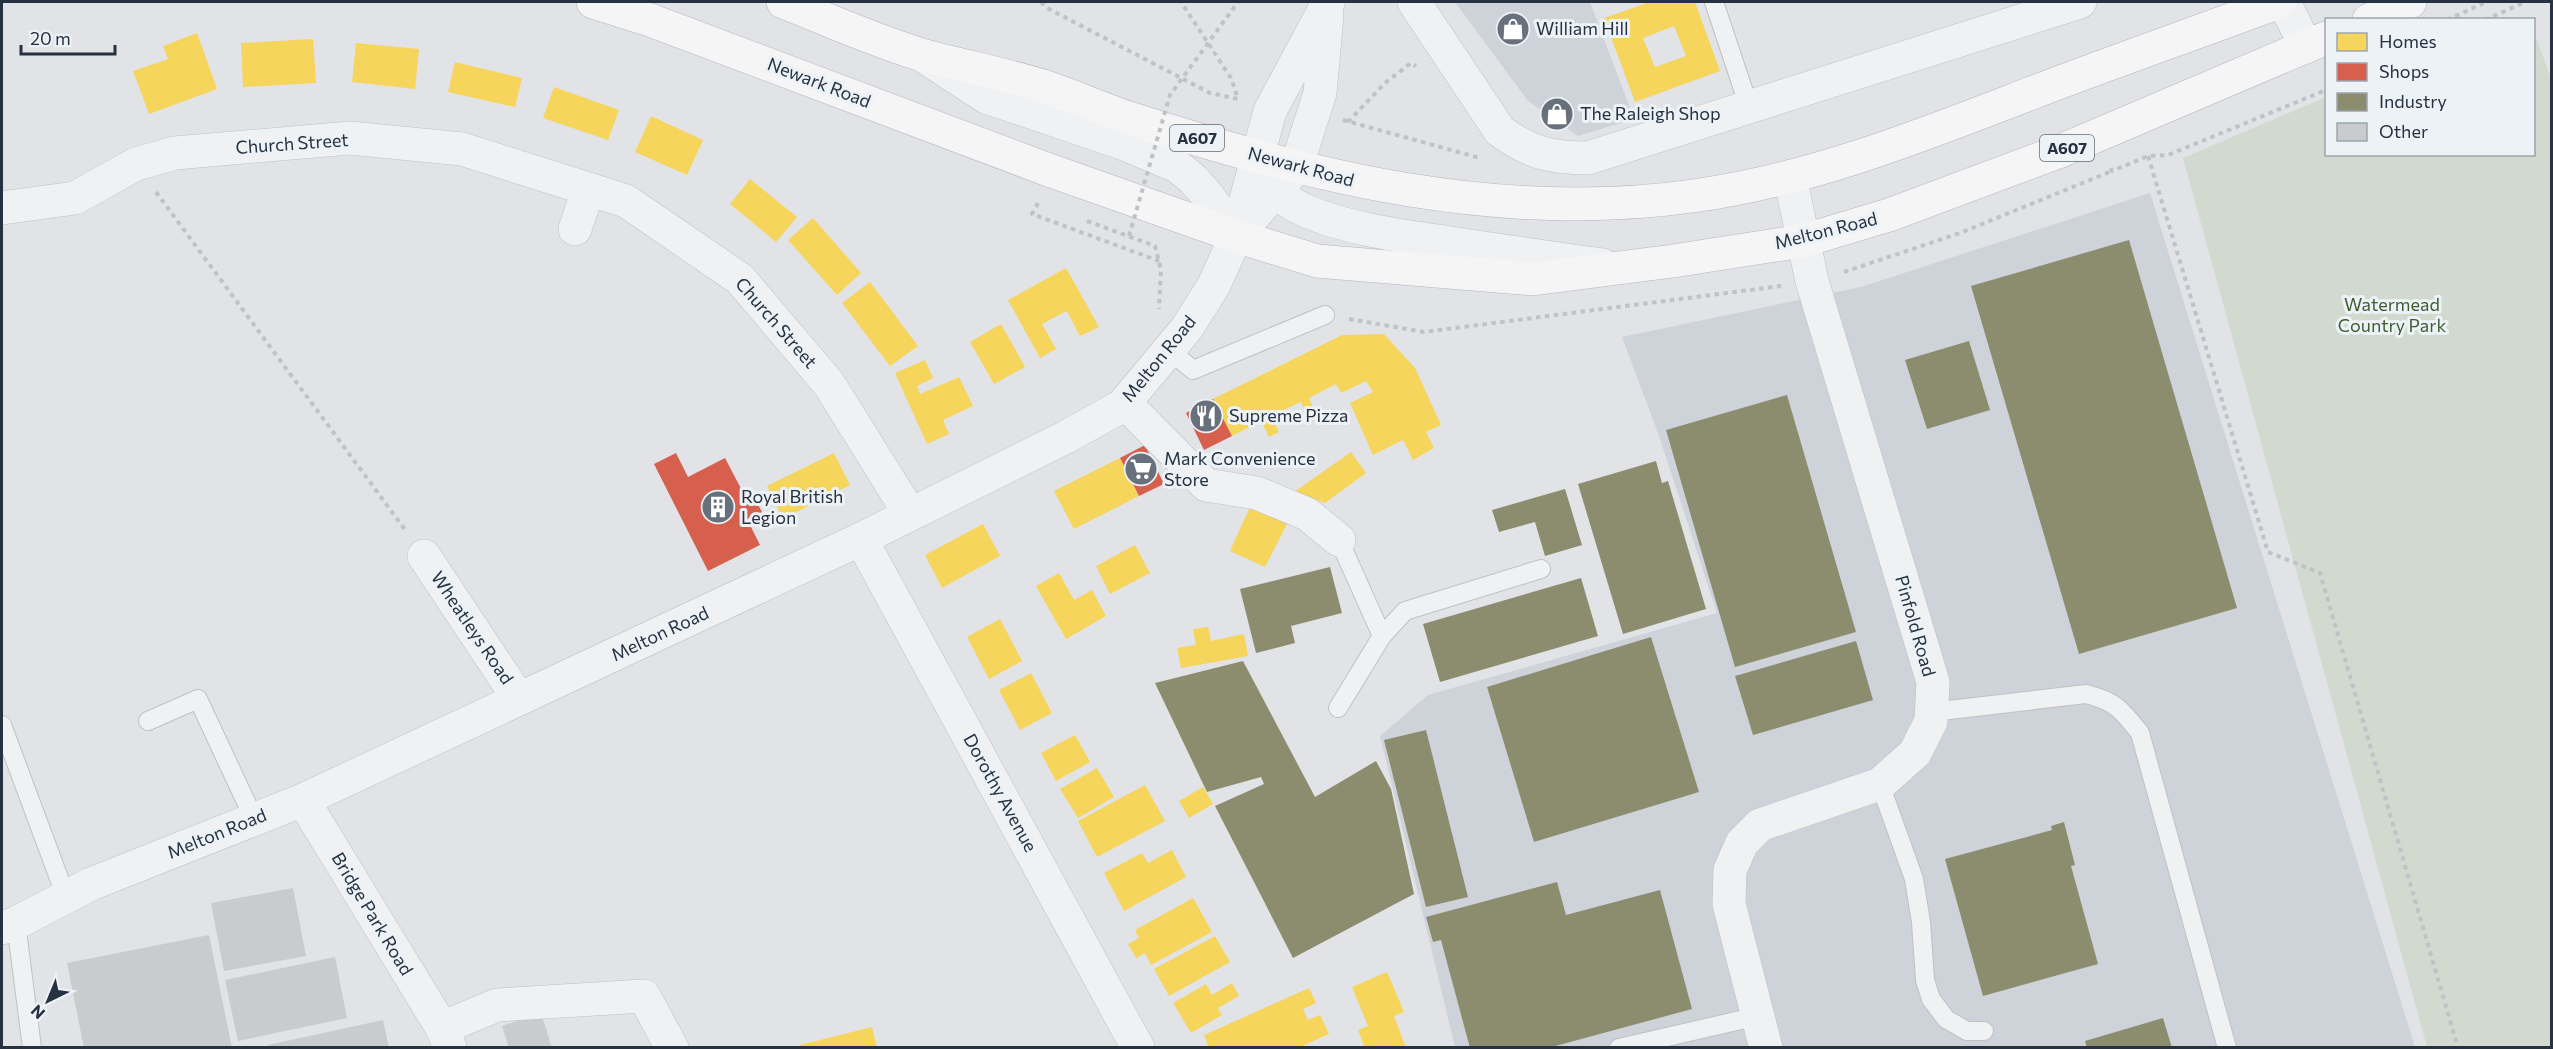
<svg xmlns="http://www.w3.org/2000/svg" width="2553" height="1049" viewBox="0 0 2553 1049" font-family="Commissioner,sans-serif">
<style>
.built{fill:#ced3da}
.green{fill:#d2dad0}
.homes{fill:#f6d55c;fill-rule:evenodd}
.shops{fill:#d6604d}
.industry{fill:#8c8c6e}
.building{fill:#c9cbce}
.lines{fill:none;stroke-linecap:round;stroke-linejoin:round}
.service-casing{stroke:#bfc1c4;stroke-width:20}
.minor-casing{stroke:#bfc1c4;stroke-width:34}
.tertiary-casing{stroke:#bfc1c4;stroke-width:34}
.trunk-casing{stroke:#b3b6bb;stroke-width:34}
.path{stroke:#bfc2c6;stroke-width:4;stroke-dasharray:4.5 4.5;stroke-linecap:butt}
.service{stroke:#f0f1f3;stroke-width:18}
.minor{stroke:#f0f1f3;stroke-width:33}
.tertiary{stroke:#f0f1f3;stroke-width:33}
.trunk{stroke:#f5f5f6;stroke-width:33}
.path-bridge{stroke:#bfc2c6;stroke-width:4;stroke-dasharray:4.5 4.5;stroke-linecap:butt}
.labels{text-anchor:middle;stroke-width:6;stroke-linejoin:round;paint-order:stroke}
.shield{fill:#edf2f6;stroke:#626c77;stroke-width:1.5}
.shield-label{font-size:16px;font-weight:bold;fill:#263241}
.poi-label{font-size:18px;fill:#263241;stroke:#edf2f6;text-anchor:start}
.street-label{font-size:18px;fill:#263241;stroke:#edf2f6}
.park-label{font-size:18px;fill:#3e5d32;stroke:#edf2f6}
</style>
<rect width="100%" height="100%" fill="#e1e3e6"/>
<!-- built -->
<path class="built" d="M1455,2H1590L1634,119L1578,136L1528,101Z
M2150,193L2415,1047H1455L1380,736L1428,695L1717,613L1658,433L1622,337L1861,287Z"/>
<!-- green -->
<path class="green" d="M2534,32L2552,81L2551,1047H2427L2183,158L2326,97V154H2534Z"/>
<!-- homes -->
<path class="homes" d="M1650,2H1695L1720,71L1635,102L1604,18ZM1674,26L1686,56L1655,67L1643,38Z
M197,33L217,89L149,114L133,71L168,59L163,46Z
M313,39L316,83L243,87L241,43Z
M356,43L419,49L415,89L352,82Z
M455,62L522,78L515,107L448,92Z
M554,87L619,110L608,140L543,118Z
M651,116L703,140L687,175L635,152Z
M750,179L797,217L776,242L730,204Z
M813,218L861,273L837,295L788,240Z
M1066,268L1099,327L1080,336L1067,311L1055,317L1042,324L1056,349L1040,358L1008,300Z
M870,282L918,346L890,366L842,303Z
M1001,324L1025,367L994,384L970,342Z
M1384,334L1415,368L1441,425L1426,432L1434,448L1413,460L1403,440L1373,455L1350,403L1373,392L1366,381L1341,393L1336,384L1309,398L1318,418L1310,422L1301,402L1271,416L1279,432L1269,437L1261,421L1232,436L1213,399L1342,335Z
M925,360L933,378L917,386L920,394L959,377L973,406L943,420L949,434L927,444L895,373Z
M1351,452L1366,473L1325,503L1294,492Z
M834,453L850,485L783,519L767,486Z
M1120,458L1139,496L1074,529L1054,491Z
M1249,509L1270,515L1287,524L1265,567L1230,551Z
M983,524L1000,556L942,588L925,555Z
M1135,545L1150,573L1110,594L1096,566Z
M1059,573L1074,600L1092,590L1106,616L1066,639L1036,586Z
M1000,619L1022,661L989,679L967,637Z
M1208,627L1211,641L1244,634L1248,656L1181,668L1177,648L1196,645L1193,629Z
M1031,673L1052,713L1020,730L999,690Z
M1075,735L1090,762L1056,781L1041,753Z
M1097,768L1114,797L1078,818L1060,789Z
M1145,785L1165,821L1097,857L1078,821Z
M1203,787L1213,804L1189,818L1179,801Z
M1172,850L1186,877L1124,911L1104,873L1142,853L1148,863Z
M1193,898L1212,932L1151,965L1145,953L1136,958L1128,944L1139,938L1135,930Z
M1215,936L1230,962L1169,996L1154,969Z
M1387,972L1404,1012L1394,1016L1406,1048H1365L1358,1030L1368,1026L1352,987Z
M1232,983L1239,996L1218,1008L1222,1015L1191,1033L1173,1003L1206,984L1212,995Z
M1309,988L1316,1003L1303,1009L1308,1020L1320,1015L1329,1034L1298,1048H1209L1204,1035Z
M872,1027L877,1048H801L800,1045Z"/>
<!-- shops -->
<path class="shops" d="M1213,399L1232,436L1204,450L1186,413Z
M1145,445L1164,484L1139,496L1120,458Z
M676,453L688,477L725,458L748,502L755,499L762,512L747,519L760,545L708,571L654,464Z"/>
<!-- industry -->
<path class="industry" d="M2129,240L2237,608L2079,654L1971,286Z
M1969,341L1990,410L1927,429L1905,360Z
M1787,395L1856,632L1735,667L1666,430Z
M1656,461L1662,483L1668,481L1706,609L1623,634L1578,484Z
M1565,489L1582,545L1545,556L1535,522L1499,532L1492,510Z
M1330,567L1342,613L1291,626L1295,643L1256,653L1240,589Z
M1581,578L1598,636L1440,682L1423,624Z
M1651,637L1699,792L1534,842L1487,687Z
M1856,641L1873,700L1753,735L1735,676Z
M1243,661L1315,797L1376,761L1391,789L1414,894L1293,958L1215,806L1264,784L1261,777L1207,792L1155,683Z
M1426,730L1468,897L1426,907L1384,740Z
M2064,822L2075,865L2071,866L2098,964L1983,996L1945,859L2052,830L2051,826Z
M1557,882L1566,915L1660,890L1692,1009L1548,1048H1470L1441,940L1433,942L1426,917Z
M2163,1018L2172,1048H2087L2085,1041Z"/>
<!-- building -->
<path class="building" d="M293,888L306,956L224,971L211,903Z
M209,935L232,1048H84L67,963Z
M335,957L347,1018L238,1041L225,980Z
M541,1013L552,1048H509L502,1026Z
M383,1020L389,1048H269L268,1045Z"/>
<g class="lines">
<!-- service casing -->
<g class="service-casing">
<path id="service" d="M1714,2L1749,107
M1169,350L1193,370L1325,315
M1382,636L1405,611L1541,569
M1338,708L1382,636L1339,540
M1932,712L2086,694C2115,701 2122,710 2140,733L2227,1048
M148,721L198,699L254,819
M2,725L66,897
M1880,784L1914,879L1921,922L1925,980L1931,999L1946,1019L1967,1031H1984
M16,923L32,1048
M1619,1048L1758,1016"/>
</g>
<!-- minor casing -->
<g class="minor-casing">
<path id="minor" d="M1414,2L1500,131C1530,153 1551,158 1588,158L2080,2
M2284,2L2306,47
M1261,169C1270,186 1284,201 1302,209C1342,228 1401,236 1444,242C1497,250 1550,258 1603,265
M2,208L75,198L136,164L175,153L350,138L462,149L626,201L740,279L829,384L910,514
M575,229L588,190
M1125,403L1206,485L1257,493L1307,514L1339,540
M861,539L1138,1048
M424,556L519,699
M303,800L442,1028L450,1048
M442,1028L497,1005L644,996L672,1048
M1766,1048L1729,904L1730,870L1742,843L1760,825L1880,784L1915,753L1931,721L1933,682L1812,281L1790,177"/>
</g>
<!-- tertiary casing -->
<g class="tertiary-casing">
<path id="tertiary" d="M926,58L986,97L1122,143L1177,166L1193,179L1208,196L1236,236
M1241,230L1296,168L1320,93L1327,16
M2,928L16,923L91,884L303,800L861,539L1066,437L1122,406L1187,328L1214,285L1236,236L1270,111L1328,3"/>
</g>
<!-- trunk casing -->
<g class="trunk-casing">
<path id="trunk" d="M593,2L650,20L1046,169L1236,236L1317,261L1533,279L1673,261L1802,241L1889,215L2058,152L2326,38
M783,2C829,20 875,41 922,55C962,66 1004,74 1043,86C1073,96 1102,109 1132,119C1314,178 1500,223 1693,196C1810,180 1920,136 2029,94C2112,62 2196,33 2279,2
M2369,20L2410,2"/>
</g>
<!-- path -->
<path class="path" d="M1041,2L1047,8L1210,93L1238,99L1231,78L1181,2
M2447,20L2486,2
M2485,20L2525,2
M1343,120L1480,158
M1348,122L1385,83L1411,63L1416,66
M2148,156L2268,552L2320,573L2458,1048
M2111,168L2112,171L2148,156L2168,155L2326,90
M156,192L406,531
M1038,203L1032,214L1159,261
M1087,221L1155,246L1161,270L1159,309
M1844,272L1960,233L2112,171
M1349,319L1424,332L1781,286"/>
<!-- service -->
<use href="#service" class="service"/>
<!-- minor -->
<use href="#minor" class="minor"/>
<!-- tertiary -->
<use href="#tertiary" class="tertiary"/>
<!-- trunk -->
<use href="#trunk" class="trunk"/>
<!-- path-bridge -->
<path class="path-bridge" d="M1129,236L1170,95L1238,2"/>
</g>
<!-- icons -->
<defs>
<g id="shop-disc" transform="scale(1.725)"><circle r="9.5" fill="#67707b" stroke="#edf2f6"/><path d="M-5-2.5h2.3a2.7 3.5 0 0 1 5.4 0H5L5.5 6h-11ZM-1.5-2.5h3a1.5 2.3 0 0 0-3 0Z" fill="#fff"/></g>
<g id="restaurant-disc" transform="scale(1.725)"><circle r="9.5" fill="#67707b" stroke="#edf2f6"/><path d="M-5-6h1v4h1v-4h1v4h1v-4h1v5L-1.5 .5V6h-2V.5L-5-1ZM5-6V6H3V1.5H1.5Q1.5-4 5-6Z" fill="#fff"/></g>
<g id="supermarket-disc" transform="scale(1.725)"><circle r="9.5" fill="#67707b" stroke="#edf2f6"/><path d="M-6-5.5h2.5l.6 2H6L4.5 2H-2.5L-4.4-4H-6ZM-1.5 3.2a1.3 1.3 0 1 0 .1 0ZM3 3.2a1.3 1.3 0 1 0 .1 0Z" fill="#fff"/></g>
<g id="building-disc" transform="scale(1.725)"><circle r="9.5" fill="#67707b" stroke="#edf2f6"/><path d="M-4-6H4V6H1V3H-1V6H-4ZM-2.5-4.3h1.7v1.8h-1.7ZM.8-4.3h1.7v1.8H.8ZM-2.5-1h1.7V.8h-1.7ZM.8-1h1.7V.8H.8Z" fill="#fff"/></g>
</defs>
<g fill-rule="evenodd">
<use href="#shop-disc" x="1513" y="29"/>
<use href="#shop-disc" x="1557" y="114"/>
<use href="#restaurant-disc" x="1206" y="416"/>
<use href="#supermarket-disc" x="1141" y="469"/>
<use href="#building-disc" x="718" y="507"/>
</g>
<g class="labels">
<!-- shield labels -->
<g class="shield">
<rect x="1170" y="125" width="54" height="26" rx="4.5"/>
<rect x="2040" y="135" width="54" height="26" rx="4.5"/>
</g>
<g class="shield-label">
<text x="1197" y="144">A607</text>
<text x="2067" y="154">A607</text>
</g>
<!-- poi labels -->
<g class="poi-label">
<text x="1536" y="35">William Hill</text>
<text x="1580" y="120">The Raleigh Shop</text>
<text x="1229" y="422">Supreme Pizza</text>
<text x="1164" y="465">Mark Convenience<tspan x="1164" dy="21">Store</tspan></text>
<text x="741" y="503">Royal British<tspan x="741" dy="21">Legion</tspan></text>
</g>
<!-- street labels -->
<g class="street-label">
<text transform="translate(819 83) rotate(21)" y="6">Newark Road</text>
<text transform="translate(292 144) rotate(-4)" y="6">Church Street</text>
<text transform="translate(1301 167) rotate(15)" y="6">Newark Road</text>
<text transform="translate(1826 231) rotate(-14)" y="6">Melton Road</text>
<text transform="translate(776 323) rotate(49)" y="6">Church Street</text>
<text transform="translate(1159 359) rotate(-51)" y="6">Melton Road</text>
<text transform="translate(1915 626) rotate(74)" y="6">Pinfold Road</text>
<text transform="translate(472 628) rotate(56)" y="6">Wheatleys Road</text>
<text transform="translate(660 634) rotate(-25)" y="6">Melton Road</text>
<text transform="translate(1000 793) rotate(61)" y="6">Dorothy Avenue</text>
<text transform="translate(217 834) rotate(-22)" y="6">Melton Road</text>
<text transform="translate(372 914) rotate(59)" y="6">Bridge Park Road</text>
</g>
<!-- park labels -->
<g class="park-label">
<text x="2392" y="311">Watermead<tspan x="2392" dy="21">Country Park</tspan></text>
</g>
</g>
<!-- border -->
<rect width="2553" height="1049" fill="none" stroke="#263241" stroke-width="6"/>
<!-- legend -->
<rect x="2325" y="18" width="210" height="138" fill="#edf2f6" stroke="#9da5ae" stroke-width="1.5"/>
<rect x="2337" y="33" width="30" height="18" fill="#f6d55c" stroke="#9da5ae" stroke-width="1.5"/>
<text x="2379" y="48" font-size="18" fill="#263241">Homes</text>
<rect x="2337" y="63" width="30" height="18" fill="#d6604d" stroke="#9da5ae" stroke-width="1.5"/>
<text x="2379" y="78" font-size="18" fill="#263241">Shops</text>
<rect x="2337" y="93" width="30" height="18" fill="#8c8c6e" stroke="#9da5ae" stroke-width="1.5"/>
<text x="2379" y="108" font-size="18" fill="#263241">Industry</text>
<rect x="2337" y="123" width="30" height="18" fill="#c9cbce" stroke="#9da5ae" stroke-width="1.5"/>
<text x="2379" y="138" font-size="18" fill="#263241">Other</text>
<!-- north arrow -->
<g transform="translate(48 1001) rotate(223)" stroke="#edf2f6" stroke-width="4.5" paint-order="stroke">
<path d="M0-4.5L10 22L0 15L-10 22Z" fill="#263241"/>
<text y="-9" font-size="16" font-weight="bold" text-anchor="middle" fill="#263241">N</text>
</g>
<!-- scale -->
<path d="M21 45v9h94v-9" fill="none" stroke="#263241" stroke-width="3"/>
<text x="30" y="45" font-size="18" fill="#263241" stroke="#edf2f6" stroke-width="4.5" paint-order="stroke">20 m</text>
</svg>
